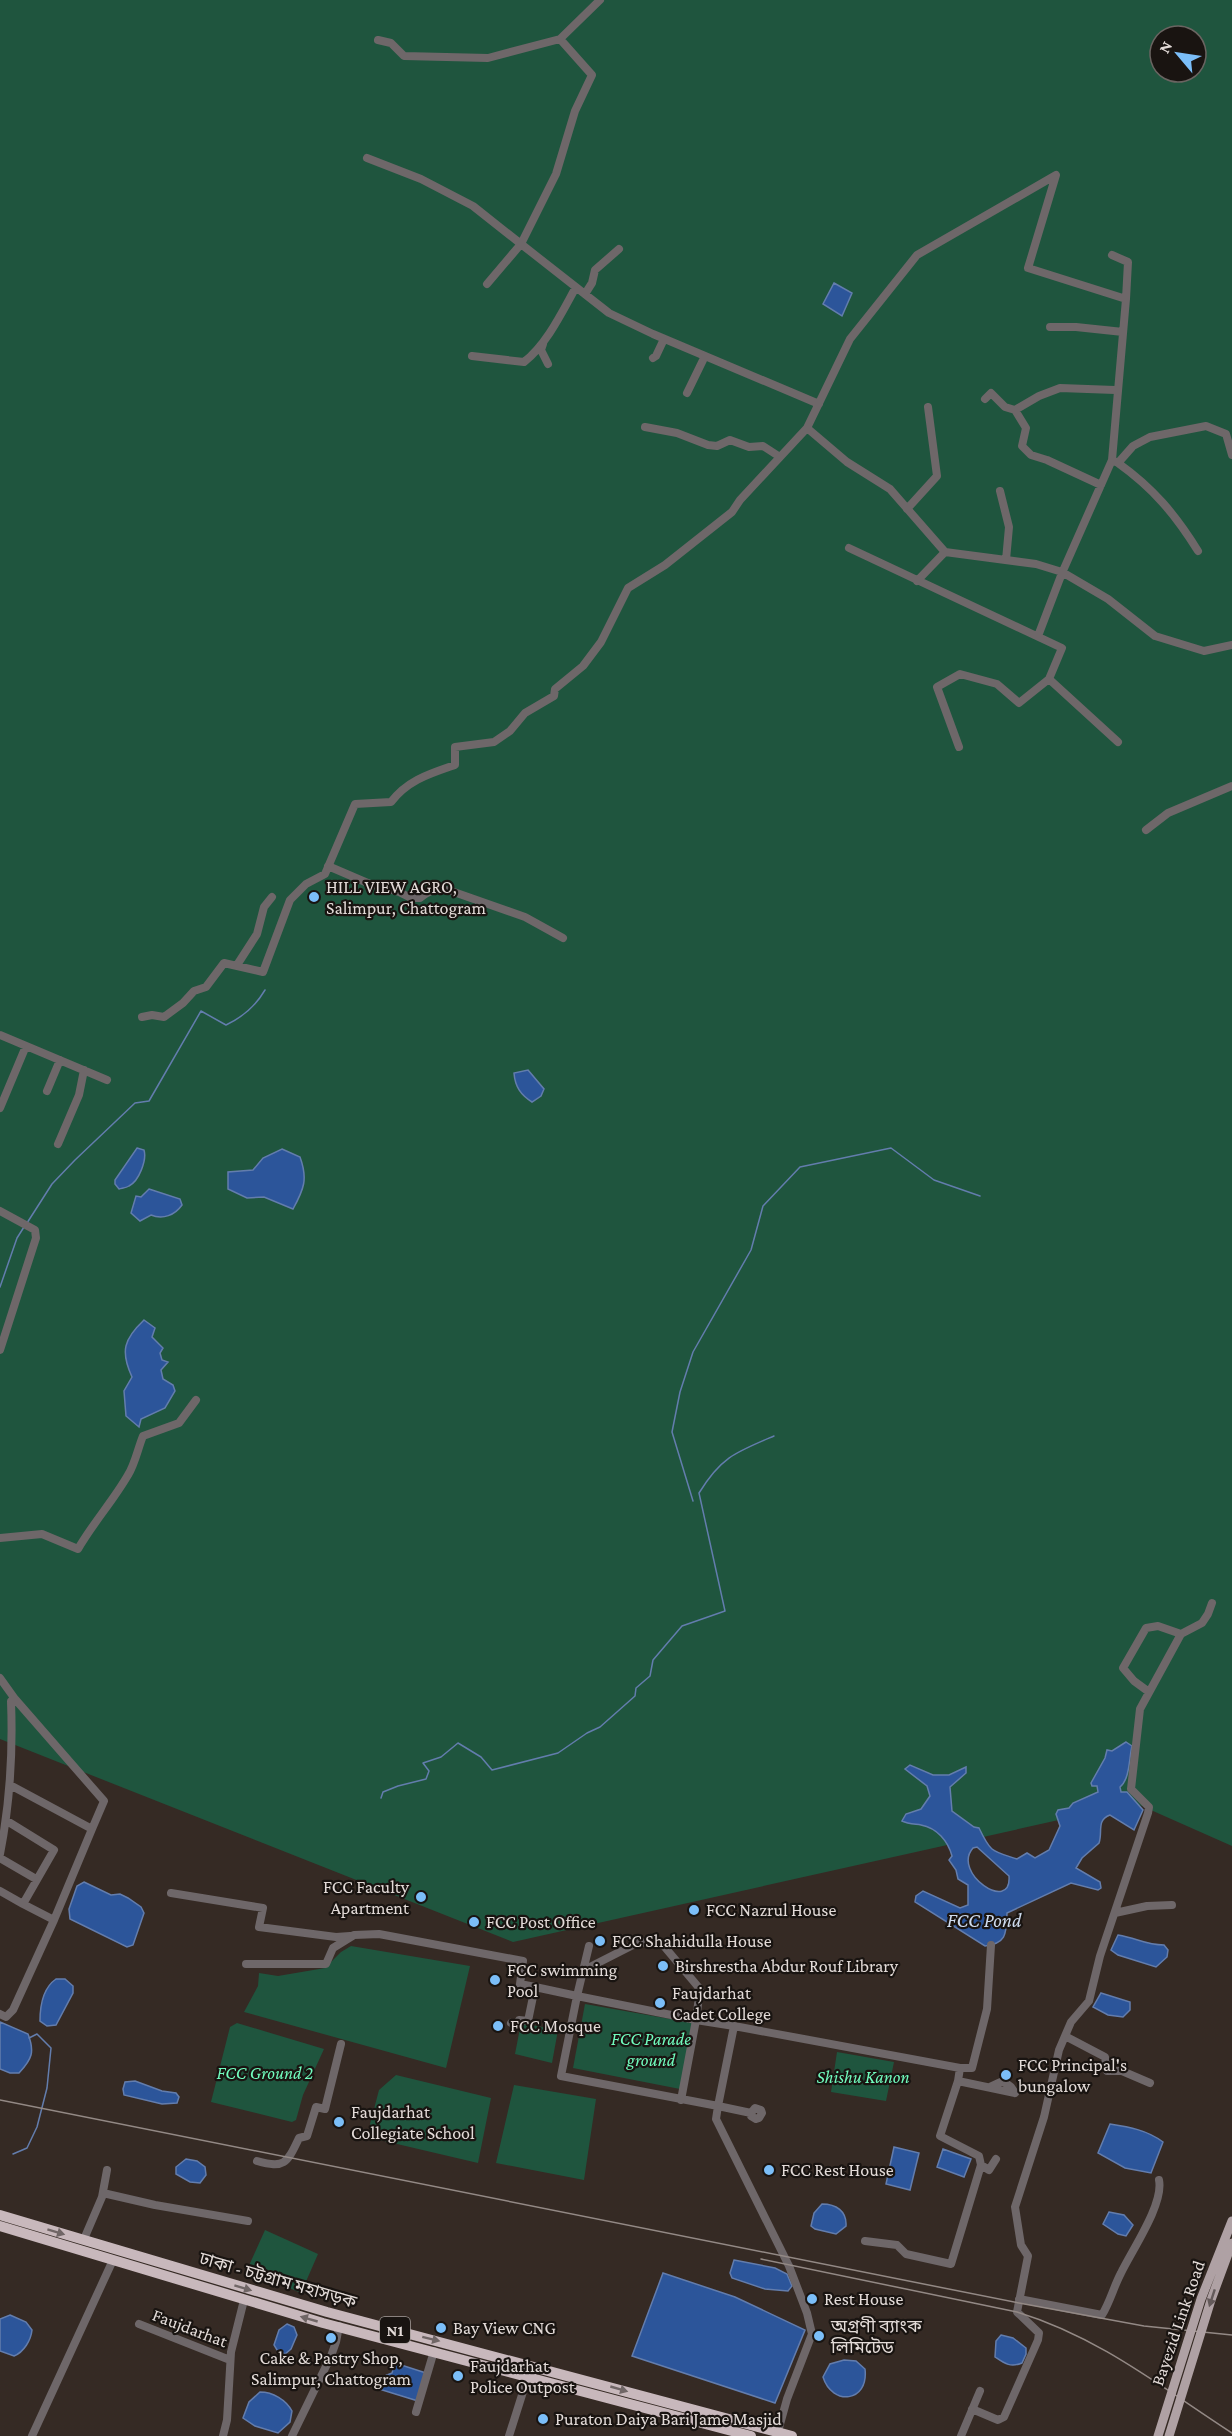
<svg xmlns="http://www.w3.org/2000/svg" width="1232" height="2436" viewBox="0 0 1232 2436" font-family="'Crimson Pro','Noto Sans Bengali',serif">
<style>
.green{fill:#1f553e;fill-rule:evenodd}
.water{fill:#2c559a;stroke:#637dad;stroke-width:1.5;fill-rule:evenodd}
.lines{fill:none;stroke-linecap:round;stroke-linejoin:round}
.stream{stroke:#637dad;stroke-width:1.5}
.minor{stroke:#6e6769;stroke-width:8}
.highway{stroke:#c8b8bc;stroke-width:10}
.rail{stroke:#938985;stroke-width:1.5}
.major-bridge{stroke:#afa1a4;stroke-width:9}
.oneway{fill:#706666}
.oneway2{fill:#645a5a}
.poi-dot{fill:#7bbef8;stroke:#191411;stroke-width:2}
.labels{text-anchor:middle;stroke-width:4.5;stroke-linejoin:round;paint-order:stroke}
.shield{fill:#191411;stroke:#a69f9c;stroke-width:1.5}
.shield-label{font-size:16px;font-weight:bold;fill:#e3dbd8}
.poi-label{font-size:18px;fill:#e3dbd8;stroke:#191411;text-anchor:start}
.park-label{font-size:18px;font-style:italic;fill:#71fcbe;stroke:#191411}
.street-label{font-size:18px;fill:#e3dbd8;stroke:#191411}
.water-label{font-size:20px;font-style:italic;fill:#cedbee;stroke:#191411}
</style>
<rect width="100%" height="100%" fill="#352a24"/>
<!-- green -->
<path class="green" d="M0,0H1232V1846L1135,1803L513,1942L0,1739ZM1160,36H1196V72H1160Z
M351,1946L470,1966L446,2068L244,2012L258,1986L259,1973L278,1976L325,1968L341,1952Z
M585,2004L693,2023L680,2089L573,2068Z
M237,2023L324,2049L303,2095L296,2120L292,2122L211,2102L230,2027Z
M521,2023L558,2030L552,2063L515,2054Z
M837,2052L894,2062L886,2101L831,2092Z
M396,2075L491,2098L478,2163L380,2140L370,2124L379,2090Z
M514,2085L596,2099L584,2180L496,2163Z
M265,2230L318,2254L301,2293L247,2270Z"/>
<!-- water -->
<path class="water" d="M834,283L852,293L842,316L823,304Z
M528,1070L544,1089L541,1096L532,1102C521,1095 515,1087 514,1073Z
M137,1148L144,1150C147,1160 139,1181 129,1186C126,1188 123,1188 119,1189L115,1184V1180Z
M282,1149L300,1157C308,1179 304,1189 293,1209L264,1197L247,1198L228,1189V1172L253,1170L263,1158Z
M149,1189L180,1199L182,1205C175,1215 163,1220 151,1215L140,1221L131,1213L136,1196L141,1197Z
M144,1320L155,1328L152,1337L163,1348L160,1353L162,1360L168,1362L161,1370L163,1379L173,1385L175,1391L165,1408L141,1419L139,1427L126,1416L124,1391L132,1377C120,1351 124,1339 144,1320Z
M1126,1742L1132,1746C1129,1758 1130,1779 1120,1787L1121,1792H1127L1143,1810L1134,1830L1110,1815C1096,1820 1103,1832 1099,1843L1082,1858L1076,1868L1100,1882L1101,1888L1098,1890L1071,1883L1007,1913C1006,1932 1008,1943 985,1946L915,1902L916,1896L923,1891L960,1908L968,1905V1885L958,1879L956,1870L949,1860L952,1856C948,1841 937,1828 921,1825C915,1824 908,1824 902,1821L906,1814L921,1809L930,1796L927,1786L905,1769L910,1765L933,1775H949L966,1767V1773L950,1787L952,1811L974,1827L979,1828C991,1853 992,1851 1017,1859L1027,1853L1035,1858L1049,1850L1060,1826L1056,1814L1058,1810L1069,1808L1073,1803L1098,1792L1097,1786H1092L1091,1783L1105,1758L1107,1750L1112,1751ZM977,1847L1009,1876C1012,1914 951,1873 973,1848Z
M84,1882L111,1895L120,1894L128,1898L141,1907L144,1913L133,1945L127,1947L70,1919L69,1909L77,1886Z
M1118,1935C1137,1938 1145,1945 1164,1945L1168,1950L1167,1957L1156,1967L1118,1955L1111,1950Z
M56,1979H65L73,1986V1993L56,2025L47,2026L40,2021C40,2007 43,1988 56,1979Z
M1101,1993L1130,2002V2010L1123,2017L1108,2015L1093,2007Z
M0,2022L28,2034C35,2052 32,2059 19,2073H10L0,2069Z
M135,2081L162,2091L176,2093L179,2097L177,2103L162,2104L124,2095L123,2089L125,2082Z
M1110,2124C1129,2127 1147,2130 1163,2142L1151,2173L1125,2168L1098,2153Z
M894,2147L919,2153L910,2190L886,2184Z
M943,2149L971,2159L964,2177L937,2167Z
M186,2159L197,2161L205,2167L206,2175L200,2183L190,2182L176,2174V2167Z
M822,2204C836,2204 847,2211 846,2226L836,2234L815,2229L811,2226L814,2213Z
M1109,2212L1124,2215L1133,2225L1126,2236L1118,2234L1103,2224Z
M734,2260L775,2268L787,2274L792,2286L788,2291L765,2289L732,2278L730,2273Z
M663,2273L735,2297L805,2330L775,2403L632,2356Z
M10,2315L26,2322L32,2330C31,2340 24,2352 14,2356L0,2351V2319Z
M287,2324L294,2327L297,2335L291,2349L285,2354L277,2350L274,2345L279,2330Z
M1001,2335L1013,2338L1026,2348V2354L1022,2363C1010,2368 1004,2363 995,2357L996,2341Z
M844,2360L856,2361L865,2369C869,2403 832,2406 823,2377L830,2364Z
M395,2363L426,2373L418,2401L379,2389L382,2377L392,2373Z
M260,2392C273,2392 286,2400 292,2411L290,2422L278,2433L255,2426L243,2418L249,2402Z"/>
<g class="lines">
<!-- stream -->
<path class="stream" d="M27,1223L52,1184L75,1160L135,1103L149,1101L201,1011L226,1025C243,1017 255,1007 265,990
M0,1287L17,1238L24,1227
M693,1501L672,1432L680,1392L693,1352L751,1250L763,1206L800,1167L891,1148L934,1180L980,1196
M381,1798L383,1792L398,1786L426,1779L429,1771L423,1763L441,1757L458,1743L481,1757L492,1770L558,1753L587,1733L600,1727L635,1696L636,1688L650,1676L653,1660L682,1626L725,1611L699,1493C721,1457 736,1452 774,1436
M13,2154L27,2148L37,2127L47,2088L51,2048L37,2034L29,2038"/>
<!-- minor -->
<path class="minor" d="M600,0L560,39L592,75L575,111L556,174L521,244L609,313L653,334L819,404
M378,40L391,43L404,56L488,58L560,39
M367,158L421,179L473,206L521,244L487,284
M1112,255L1128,262L1126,299
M585,294L592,283L595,270L619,249
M1050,327H1076L1123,332
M543,344L541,350L548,364
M472,356L524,362C547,344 562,312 576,287
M653,358L656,356L664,339
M687,393L705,356
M985,399L991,393L1005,407L1015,410L1039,396L1060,388L1115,390
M1015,410L1026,428L1022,446L1031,455L1047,460L1101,485
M645,427L677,433L708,445L717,446L730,440L749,447L763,446L780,457
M807,428L847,462L890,489L945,552L1036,564L1062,572L1108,599L1155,636L1204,651L1232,645
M1112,460L1118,463L1133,446L1150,437L1206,426L1226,434L1232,455
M1118,463C1153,488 1175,514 1198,551
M1000,491L1009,527L1006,560
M907,509L937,476L928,407
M849,548L1062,648L1049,679L1118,742
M917,581L945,552
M959,747L937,687L960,674L997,684L1019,703L1049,679
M1146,830L1168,813L1232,786
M328,866L370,884L399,892L411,898H420C430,889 438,888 451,891L525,917L563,938
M237,965L257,934L264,907L272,897
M142,1017L152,1015L164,1017L183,1003L194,991L206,987L224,963L263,972L290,900L306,884L325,874L355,804L391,802C408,780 429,774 455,765V747L494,742L510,731L525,713L554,696L555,689L583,666L601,642L628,588L665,565L732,512L740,500L807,428L850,339L917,255L1056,175L1028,268L1126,299L1112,460L1062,573L1038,636
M0,1035L107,1080
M47,1091L60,1060
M0,1108L26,1046
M58,1144L79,1095L84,1070
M0,1211L35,1230L36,1238L0,1350
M0,1538L42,1534L78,1549C93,1523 113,1501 128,1475C135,1464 138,1448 143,1436L179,1423L196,1400
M0,1678L15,1699L11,1701C13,1752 10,1803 0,1854
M1149,1692L1134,1681L1123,1668L1146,1628L1158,1626L1181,1634
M10,1785L92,1829L104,1801L15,1699
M0,1858L36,1879
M0,1891L23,1904L54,1850L7,1821
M171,1893L263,1908L259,1927L336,1937L350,1936
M1115,1913L1147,1906L1172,1905
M54,1920L92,1829
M246,1964H326L333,1948L354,1935L379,1934L523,1961L520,1984L535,1987L528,2021L519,2020L517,2026L511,2023
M584,1970L639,1942L663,1945L700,1989L696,2020L577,1996L589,1946
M535,1987L577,1996L561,2076L718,2106L716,2119L789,2266L807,2313L812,2334L787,2399L777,2435
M0,2014L6,2017L13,2010L54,1920L23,1904
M734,2026L960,2068L958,2081L940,2136L979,2156L981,2165L951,2264L906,2254L897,2245L865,2241
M1065,2036L1105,2057L1107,2071H1122L1150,2083
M960,2068H972L987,2009L991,1945
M958,2081L1015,2093
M990,2087L1003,2081L1011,2087L1015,2093
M681,2100L696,2020L734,2026L718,2106L751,2113V2116L756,2119L759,2118L762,2113L761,2110L755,2108L751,2113
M257,2161C285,2169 287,2163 299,2138L307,2136L316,2107L325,2109L341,2044
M981,2165L989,2170L996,2159
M103,2193L155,2205L248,2221
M84,2239L102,2197L107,2170
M1019,2299L1102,2315C1110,2302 1114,2286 1121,2273C1132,2250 1164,2204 1159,2180
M139,2324L230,2360
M972,2409L998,2420L1004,2417L1038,2340L1039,2333L1017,2312L1028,2256L1021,2245L1015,2207L1044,2117L1059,2050L1071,2022L1089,2001L1100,1956L1148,1813L1149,1807L1131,1789L1140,1709L1181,1634L1202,1623L1208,1614L1212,1603
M416,2412L434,2351
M32,2436L113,2260
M223,2436L227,2420L231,2352L244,2300
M292,2436L331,2356L336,2342L339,2326
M509,2436L528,2376
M961,2436L980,2391"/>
<!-- highway -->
<path class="highway" d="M0,2215L327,2312L792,2436
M0,2226L323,2323L751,2436"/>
<!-- rail -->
<path class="rail" d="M0,2100L1019,2303L1144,2326L1232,2335
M761,2259L1017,2312C1099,2337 1161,2387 1232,2433"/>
<!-- major-bridge -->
<path class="major-bridge" d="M1158,2436L1201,2299L1232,2221
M1169,2436L1211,2300L1232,2243"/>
</g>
<!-- one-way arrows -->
<defs><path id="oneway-solid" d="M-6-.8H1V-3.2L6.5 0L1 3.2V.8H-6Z" transform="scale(1.5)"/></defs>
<g class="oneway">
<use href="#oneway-solid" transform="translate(56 2232) rotate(17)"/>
<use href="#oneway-solid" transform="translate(243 2288) rotate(17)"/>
<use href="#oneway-solid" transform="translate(309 2319) rotate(-164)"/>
<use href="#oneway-solid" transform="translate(431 2339) rotate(14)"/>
<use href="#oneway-solid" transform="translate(619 2389) rotate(16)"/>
</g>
<use class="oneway2" href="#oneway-solid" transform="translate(1212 2298) rotate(108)"/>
<!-- markers -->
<g class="poi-dot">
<circle cx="314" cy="897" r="6"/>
<circle cx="421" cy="1897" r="6"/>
<circle cx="694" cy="1910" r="6"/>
<circle cx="474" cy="1922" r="6"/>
<circle cx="600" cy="1941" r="6"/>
<circle cx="663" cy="1966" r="6"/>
<circle cx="495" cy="1980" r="6"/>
<circle cx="660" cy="2003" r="6"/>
<circle cx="498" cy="2026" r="6"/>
<circle cx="1006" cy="2075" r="6"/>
<circle cx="339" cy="2122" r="6"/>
<circle cx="769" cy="2170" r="6"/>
<circle cx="812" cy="2299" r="6"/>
<circle cx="441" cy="2328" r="6"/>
<circle cx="819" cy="2336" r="6"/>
<circle cx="331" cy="2338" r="6"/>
<circle cx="458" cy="2376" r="6"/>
<circle cx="543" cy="2419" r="6"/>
</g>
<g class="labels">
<!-- shield labels -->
<rect class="shield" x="380" y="2317" width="30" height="26" rx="4.5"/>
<g class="shield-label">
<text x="395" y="2336">N1</text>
</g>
<!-- poi labels -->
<g class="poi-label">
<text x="326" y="893">HILL VIEW AGRO,<tspan x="326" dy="21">Salimpur, Chattogram</tspan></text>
<text x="409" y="1893" text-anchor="end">FCC Faculty<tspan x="409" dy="21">Apartment</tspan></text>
<text x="706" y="1916">FCC Nazrul House</text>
<text x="486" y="1928">FCC Post Office</text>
<text x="612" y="1947">FCC Shahidulla House</text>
<text x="675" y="1972">Birshrestha Abdur Rouf Library</text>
<text x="507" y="1976">FCC swimming<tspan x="507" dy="21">Pool</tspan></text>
<text x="672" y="1999">Faujdarhat<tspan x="672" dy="21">Cadet College</tspan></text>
<text x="510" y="2032">FCC Mosque</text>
<text x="1018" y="2071">FCC Principal's<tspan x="1018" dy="21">bungalow</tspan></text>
<text x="351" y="2118">Faujdarhat<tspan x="351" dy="21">Collegiate School</tspan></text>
<text x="781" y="2176">FCC Rest House</text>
<text x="824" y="2305">Rest House</text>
<text x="831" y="2332">অগ্রণী ব্যাংক<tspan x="831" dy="21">লিমিটেড</tspan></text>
<text x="453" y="2334">Bay View CNG</text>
<text x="331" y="2364" text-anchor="middle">Cake &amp; Pastry Shop,<tspan x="331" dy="21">Salimpur, Chattogram</tspan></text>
<text x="470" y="2372">Faujdarhat<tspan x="470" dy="21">Police Outpost</tspan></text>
<text x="555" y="2425">Puraton Daiya Bari Jame Masjid</text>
</g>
<!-- park labels -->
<g class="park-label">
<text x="651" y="2045">FCC Parade<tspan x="651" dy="21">ground</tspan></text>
<text x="265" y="2079">FCC Ground 2</text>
<text x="863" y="2083">Shishu Kanon</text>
</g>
<!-- street labels -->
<g class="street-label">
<text transform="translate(278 2280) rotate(16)" y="6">ঢাকা - চট্টগ্রাম মহাসড়ক</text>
<text transform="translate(1178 2323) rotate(-71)" y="6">Bayezid Link Road</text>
<text transform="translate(190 2328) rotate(21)" y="6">Faujdarhat</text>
</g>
<!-- water labels -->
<g class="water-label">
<text x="984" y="1927">FCC Pond</text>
</g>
</g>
<!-- north arrow -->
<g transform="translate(1178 54) rotate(299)"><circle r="28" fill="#191411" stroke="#6a6461" stroke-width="1.5"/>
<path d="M0-4.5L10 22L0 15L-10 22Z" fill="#7bbef8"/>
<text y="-9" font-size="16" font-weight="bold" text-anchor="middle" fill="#e3dbd8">N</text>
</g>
</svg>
